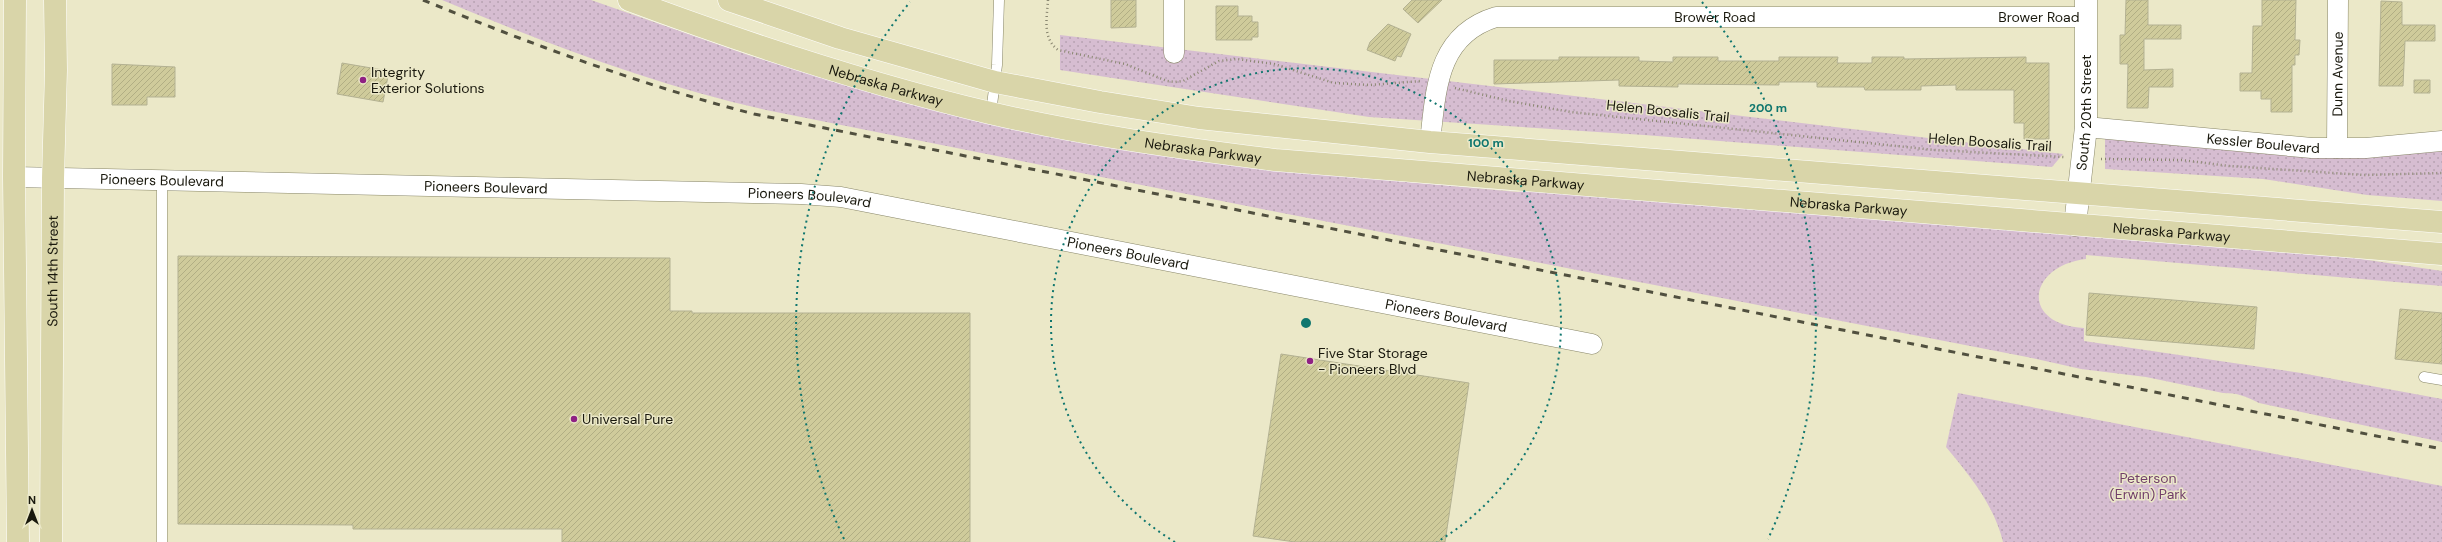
<svg xmlns="http://www.w3.org/2000/svg" width="2442" height="542" viewBox="0 0 2442 542" font-family="'DM Sans',sans-serif">
<style>
.grass{fill:url(#grass-dots)}
.building{fill:url(#building-hatch);stroke:#b3b192}
.lines{fill:none;stroke-linecap:round;stroke-linejoin:round}
.lane-casing{stroke:#888668;stroke-width:11}
.street-casing{stroke:#888668;stroke-width:21}
.secondary-casing{stroke:#888668;stroke-width:23}
.primary-casing{stroke:#fff;stroke-width:23}
.path{stroke:#8a8771;stroke-width:2.5;stroke-dasharray:1 3;stroke-linecap:butt}
.lane{stroke:#fff;stroke-width:10}
.street{stroke:#fff;stroke-width:20}
.secondary{stroke:#fff;stroke-width:22}
.primary{stroke:#d9d5a9;stroke-width:22}
.rail{stroke:#51503f;stroke-width:3;stroke-dasharray:7 7;stroke-linecap:butt}
.ring{fill:none;stroke:#0f766e;stroke-width:2;stroke-dasharray:2 4}
.poi-dot{fill:#8f2183;stroke:#ebe8c8;stroke-width:1.5}
.labels{text-anchor:middle;stroke-width:3;stroke-linejoin:round;paint-order:stroke}
.street-label{font-size:14px;fill:#19180d;stroke:#ebe8c8}
.poi-label{font-size:14px;fill:#19180d;stroke:#ebe8c8;text-anchor:start}
.park-label{font-size:14px;fill:#723f6a;stroke:#ebe8c8}
.centre{fill:#0f766e;stroke:#ebe8c8;stroke-width:2}
.ring-label{font-size:12px;text-anchor:middle;font-weight:bold;fill:#0f766e;stroke:#ebe8c8;stroke-width:3;stroke-linejoin:round;paint-order:stroke}
</style>
<defs>
<pattern id="grass-dots" width="8" height="8" patternUnits="userSpaceOnUse"><rect width="8" height="8" fill="#d6bdd1"/><path d="M2 2h.1M6 6h.1" fill="none" stroke="#b7a2b2" stroke-width="1.8" stroke-linecap="round"/></pattern>
<pattern id="building-hatch" width="6" height="6" patternUnits="userSpaceOnUse"><rect width="6" height="6" fill="#cfcb9b"/><path d="M-1 1l2-2M0 6l6-6M5 7l2-2" fill="none" stroke="#b1ae84"/></pattern>
</defs>
<rect width="100%" height="100%" fill="#ebe8c8"/>
<!-- grass -->
<path class="grass" d="M442,0H591L748,55L905,103L1106,147L1285,171L1518,192L1525,191L2354,258L2442,271V286L2086,255V259C2028,266 2019,324 2084,328V341L2301,373L2442,399V442L2259,403C2245,396 2238,393 2223,393L2146,377L2081,369L2027,357L1272,211L766,110C655,85 547,44 442,0Z
M1060,35L2063,154L2052,167L1644,135L1369,117L1060,70Z
M2105,129L2263,144L2442,141V201L2367,195L2263,179L2105,169Z
M1958,393L2442,486V542H2003C1994,505 1970,476 1946,447Z"/>
<!-- building -->
<path class="building" d="M1111,0H1136V27L1111,28Z
M1412,0H1442L1418,23L1403,9Z
M2126,0H2148V25H2181V39H2144V70L2173,69V87H2149L2148,108H2127L2128,64H2120V35H2125Z
M2262,0H2296L2295,40H2300L2299,55H2295V65H2292V112H2271V99H2261V91H2240V73H2252L2253,26H2262Z
M2381,1L2402,2V25H2435V41H2405L2403,86H2379Z
M1216,6H1238V16H1252V22H1258V37H1252V40H1216Z
M1388,24L1411,34L1401,57L1397,56L1395,61L1367,50L1370,42Z
M1559,57H1639V61L1673,62V57H1718V61H1779V57H1838L1837,63H1872V57H1904V59L2026,57V63H2049V139H2024V123H2014V90H1956V85L1921,86V90H1865L1864,87H1817V82H1779V85L1678,84V87L1619,86V80L1494,84V60H1559Z
M342,63L389,71L383,102L337,94Z
M112,64L175,67V97H147V105H112Z
M2414,80H2430V93H2414Z
M178,256L670,258V311H692V313H970V542H562V529H353V525L178,524Z
M2089,293L2257,307L2254,349L2086,335Z
M2400,309L2442,313V364L2395,359Z
M1281,354L1469,383L1445,542H1295L1253,536Z"/>
<g class="lines">
<!-- lane casing -->
<g class="lane-casing">
<path id="lane" d="M991,113L997,65L999,0
M162,180V542
M2424,377L2442,380"/>
</g>
<!-- street casing -->
<g class="street-casing">
<g id="street">
<path d="M1174,0V53"/>
<path id="s1" d="M2086,127L2312,148H2366L2442,141"/>
<path id="s2" d="M1430,142C1436,89 1437,35 1496,17H2086"/>
<path id="s3" d="M2337,148L2338,0"/>
<path id="s4" d="M14,177L801,194L841,197L1592,344"/>
</g>
</g>
<!-- secondary casing -->
<g class="secondary-casing">
<g id="secondary">
<path id="s5" d="M2075,225L2086,127V0"/>
</g>
</g>
<!-- primary casing -->
<g class="primary-casing">
<g id="primary">
<path d="M15,0L14,177L18,542"/>
<path id="s6" d="M629,0C747,44 868,84 990,113C1084,135 1179,148 1275,160L2442,254"/>
<path d="M729,0L840,38L995,82L1100,102L1199,118L1430,142L2442,222"/>
<path id="s7" d="M51,542L53,178L56,70L55,0"/>
</g>
</g>
<!-- path -->
<path class="path" d="M1048,0C1047,18 1042,38 1058,50L1125,64L1167,81L1175,82L1183,81L1219,61L1237,59L1274,64L1334,83L1370,85L1421,81
M1455,88L1509,101L1571,112L1935,150L2064,157
M2101,159L2182,160L2229,166L2364,175L2442,173"/>
<!-- lane -->
<use href="#lane" class="lane"/>
<!-- street -->
<use href="#street" class="street"/>
<!-- secondary -->
<use href="#secondary" class="secondary"/>
<!-- primary -->
<use href="#primary" class="primary"/>
<!-- rail -->
<path class="rail" d="M423,0C531,44 641,85 754,114L2442,449"/>
</g>
<!-- distance rings -->
<g class="ring">
<path d="M1175 542A255 255 0 1 1 1437 542"/>
<path d="M844 539A510 510 0 0 1 910 2M1702 2A510 510 0 0 1 1768 539"/>
</g>
<!-- markers -->
<g class="poi-dot">
<circle cx="363" cy="80" r="4"/>
<circle cx="1310" cy="361" r="4"/>
<circle cx="574" cy="419" r="4"/>
</g>
<g class="labels">
<!-- street labels -->
<g class="street-label">
<text dy="5" stroke="none"><textPath href="#s2" startOffset="371">Brower Road</textPath></text>
<text dy="5" stroke="none"><textPath href="#s2" startOffset="695">Brower Road</textPath></text>
<text dy="5" stroke="none"><textPath href="#s3" startOffset="74">Dunn Avenue</textPath></text>
<text dy="5" stroke="none"><textPath href="#s6" startOffset="271">Nebraska Parkway</textPath></text>
<text transform="translate(1668 111) rotate(6)" y="5">Helen Boosalis Trail</text>
<text dy="5" stroke="none"><textPath href="#s5" startOffset="113">South 20th Street</textPath></text>
<text transform="translate(1990 142) rotate(4)" y="5">Helen Boosalis Trail</text>
<text dy="5" stroke="none"><textPath href="#s1" startOffset="178">Kessler Boulevard</textPath></text>
<text dy="5" stroke="none"><textPath href="#s6" startOffset="595">Nebraska Parkway</textPath></text>
<text dy="5" stroke="none"><textPath href="#s4" startOffset="148">Pioneers Boulevard</textPath></text>
<text dy="5" stroke="none"><textPath href="#s6" startOffset="919">Nebraska Parkway</textPath></text>
<text dy="5" stroke="none"><textPath href="#s4" startOffset="472">Pioneers Boulevard</textPath></text>
<text dy="5" stroke="none"><textPath href="#s4" startOffset="796">Pioneers Boulevard</textPath></text>
<text dy="5" stroke="none"><textPath href="#s6" startOffset="1243">Nebraska Parkway</textPath></text>
<text dy="5" stroke="none"><textPath href="#s6" startOffset="1567">Nebraska Parkway</textPath></text>
<text dy="5" stroke="none"><textPath href="#s4" startOffset="1120">Pioneers Boulevard</textPath></text>
<text dy="5" stroke="none"><textPath href="#s7" startOffset="271">South 14th Street</textPath></text>
<text dy="5" stroke="none"><textPath href="#s4" startOffset="1444">Pioneers Boulevard</textPath></text>
</g>
<!-- poi labels -->
<g class="poi-label">
<text x="371" y="77">Integrity<tspan x="371" dy="16">Exterior Solutions</tspan></text>
<text x="1318" y="358">Five Star Storage<tspan x="1318" dy="16">- Pioneers Blvd</tspan></text>
<text x="582" y="424">Universal Pure</text>
</g>
<!-- park labels -->
<g class="park-label">
<text x="2148" y="483">Peterson<tspan x="2148" dy="16">(Erwin) Park</tspan></text>
</g>
</g>
<circle cx="1306" cy="323" r="6" class="centre"/>
<g class="ring-label">
<text x="1768" y="112">200 m</text>
<text x="1486" y="147">100 m</text>
</g>
<!-- north arrow -->
<g transform="translate(32 510)" stroke="#ebe8c8" stroke-width="3" paint-order="stroke">
<path d="M0-3L7 15L0 10L-7 15Z" fill="#19180d"/>
<text y="-6" font-size="11" font-weight="bold" text-anchor="middle" fill="#19180d">N</text>
</g>
</svg>
